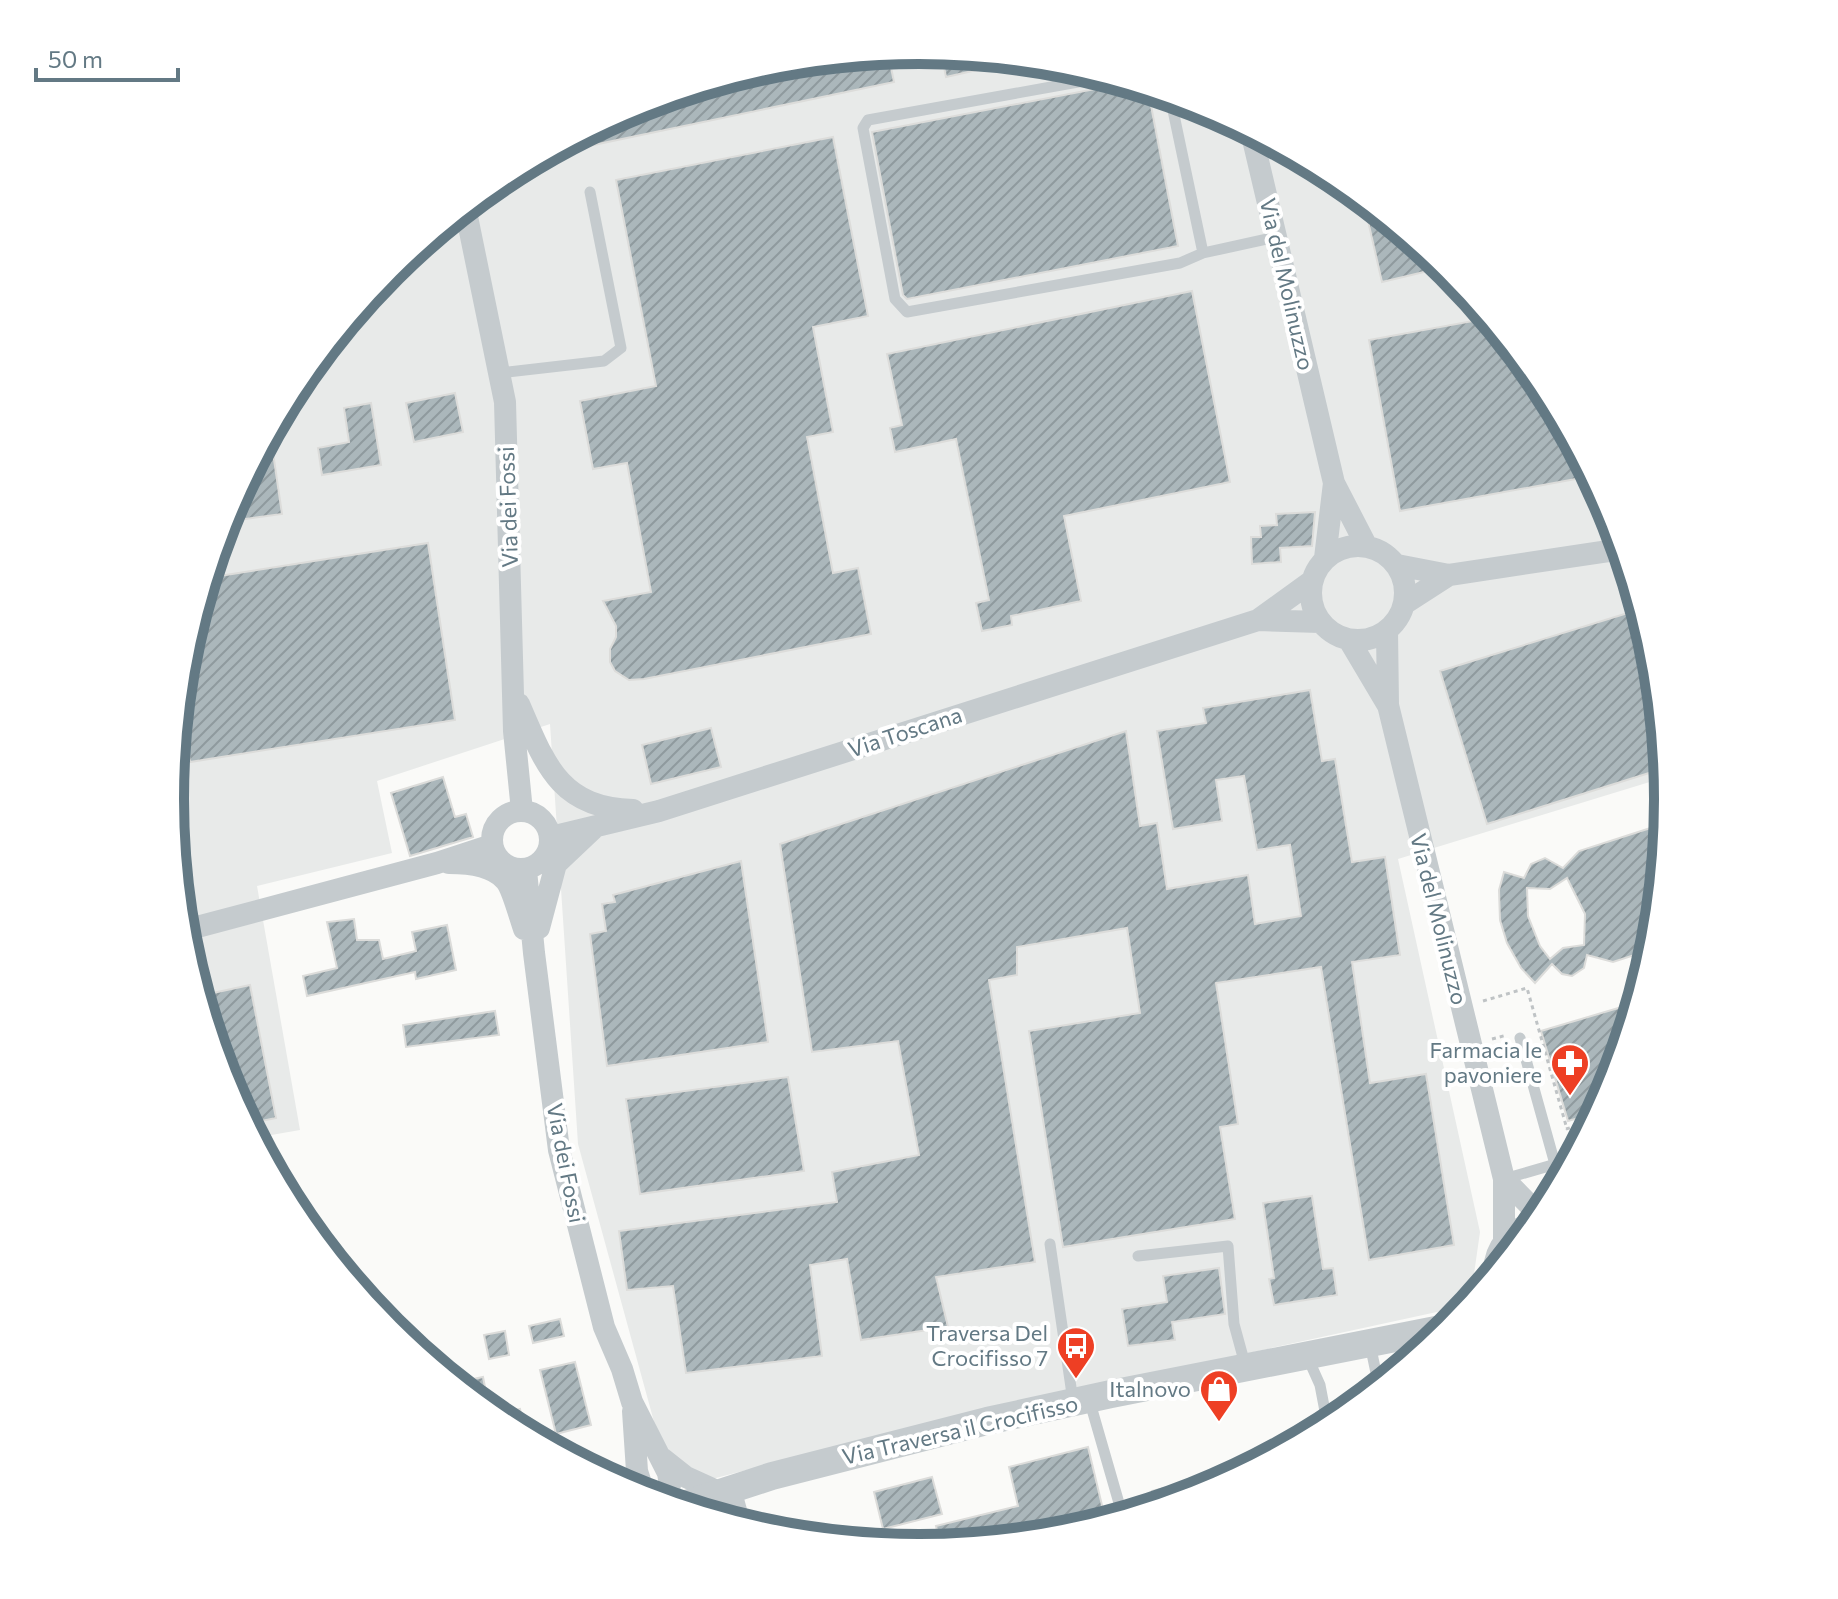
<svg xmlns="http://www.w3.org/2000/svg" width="1838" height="1599" viewBox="0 0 1838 1599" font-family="Commissioner,sans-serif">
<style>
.built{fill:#e8eae9}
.building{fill:url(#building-hatch);stroke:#dcdcda;stroke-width:2;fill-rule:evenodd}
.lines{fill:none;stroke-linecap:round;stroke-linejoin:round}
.path{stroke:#bfc3c5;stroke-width:3;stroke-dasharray:4 4;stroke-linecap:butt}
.service{stroke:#c5cbce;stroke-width:11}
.minor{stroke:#c5cbce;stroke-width:22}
.tertiary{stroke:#c5cbce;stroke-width:28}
.labels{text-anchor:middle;stroke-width:8;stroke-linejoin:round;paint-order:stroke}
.street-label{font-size:22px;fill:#637984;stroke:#fff}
.poi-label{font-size:22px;fill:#637984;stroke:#fff;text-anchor:end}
.rim{fill:none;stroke:#637984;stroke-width:10}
</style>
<defs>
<pattern id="building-hatch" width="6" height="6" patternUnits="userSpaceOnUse" patternTransform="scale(2)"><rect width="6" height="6" fill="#abb7bb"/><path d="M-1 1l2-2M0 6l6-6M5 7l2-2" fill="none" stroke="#8f9a9e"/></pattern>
</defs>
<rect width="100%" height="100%" fill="#fafaf8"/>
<!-- built -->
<path class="built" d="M919,50L1066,64L1206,107L1336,177L1449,270L1542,383L1612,513L1654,654L1666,777L1398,859L1480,1232L1474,1274L1446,1310L1079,1390L867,1439L712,1479L683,1464L659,1440L578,1144L550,724L377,781L392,853L257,886L300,1130L254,1138L226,1086L184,945L170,799L184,653L227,512L296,383L389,269L503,176L633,107L773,64Z"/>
<!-- building -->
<path class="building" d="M941,52L1011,59L1012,62L946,77Z
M888,53L894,82L555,153L553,149L633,107L773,64Z
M1126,83L1148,90L1178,246L907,299L903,295L872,132Z
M833,137L868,316L813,327L833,432L807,437L833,573L858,568L871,634L644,679L629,680L615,671L610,662V649L616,637V626L603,601L651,592L627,463L593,469L580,401L656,386L616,180Z
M1363,199L1445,267L1382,282Z
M1192,291L1230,482L1064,516L1081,601L1011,616L1012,625L982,631L976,603L989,600L956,439L895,452L890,428L902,425L887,354Z
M1489,318L1542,383L1592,476L1400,511L1369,340Z
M455,393L463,432L414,442L406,403Z
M371,403L381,465L322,475L318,448L349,442L344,408Z
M270,432L282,514L224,522L227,512Z
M1315,512L1312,546L1280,548L1281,562L1252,564L1251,537H1261L1260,526L1277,525L1276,514Z
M428,543L455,720L190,762L180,695L184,653L207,578Z
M1631,612L1659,702L1665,768L1487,824L1440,671Z
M1310,690L1322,761L1335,759L1352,862L1385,857L1400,955L1352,962L1370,1083L1426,1074L1454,1245L1369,1260L1321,967L1216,983L1238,1124L1220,1127L1235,1219L1063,1247L1029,1031L1140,1013L1127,928L1017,947V975L989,980L1035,1262L936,1277L948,1327L861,1340L847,1259L810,1265L822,1356L686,1373L673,1286L627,1290L619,1231L837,1202L832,1172L919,1155L898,1041L812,1052L780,844L1126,731L1140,826L1157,823L1167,889L1248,875L1255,924L1301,916L1290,845L1257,850L1244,776L1216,780L1222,821L1173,829L1157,731L1206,723L1203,708Z
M711,728L721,767L651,784L642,745Z
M443,777L455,817L466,814L473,837L410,856L391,793Z
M1666,823L1653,949L1613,962L1587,955L1584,968L1572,976L1562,974L1552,964L1535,983L1521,968L1507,943L1500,920L1499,890L1504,872L1524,878L1531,864L1545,858L1563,868L1579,851ZM1567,878L1585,914L1584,945L1563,948L1550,959L1540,946L1528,916L1527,888L1550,889Z
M741,861L768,1042L607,1066L590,934L606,931L602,904L615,902L613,895Z
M354,919L357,940H379L383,959L416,951L412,932L447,925L456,970L416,979L415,972L307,996L303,976L337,968L327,922Z
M250,985L276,1118L247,1124L226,1086L199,996Z
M1625,1006L1630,1024L1611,1087L1597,1113L1568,1121L1541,1031Z
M495,1011L499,1035L406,1047L403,1025Z
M788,1077L804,1171L640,1194L626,1099Z
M1312,1196L1323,1269L1333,1268L1337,1295L1274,1305L1269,1279L1274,1278L1263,1203Z
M1219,1268L1225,1314L1172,1322L1175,1340L1128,1346L1122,1309L1167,1302L1163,1276Z
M560,1319L564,1336L533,1343L529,1326Z
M505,1331L509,1355L489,1359L484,1335Z
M575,1362L591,1425L556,1434L540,1370Z
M483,1377L490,1412L454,1383Z
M520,1409L525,1435L493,1415Z
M1088,1447L1106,1522L1065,1535L941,1547L936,1526L1018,1506L1009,1467Z
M1225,1473L1227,1481L1205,1492L1156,1507L1152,1491Z
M932,1477L942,1514L883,1529L874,1492Z"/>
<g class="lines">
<!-- path -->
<path class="path" d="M1483,1001L1527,988L1567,1129
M1492,1039L1507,1035
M1566,1129L1593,1121"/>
<!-- service -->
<path class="service" d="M1106,77L868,120L863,128L895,299L907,312L1180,263L1203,253
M1170,96L1203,253L1276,237
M499,373L604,361L621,348L590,192
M1520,1038L1555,1164
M1504,1179L1573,1159
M1050,1244L1073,1401
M1138,1256L1228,1246L1234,1324L1246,1368
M1370,1344L1379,1387
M1307,1356L1320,1385L1328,1427
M1089,1399L1123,1517"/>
<!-- minor -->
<path class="minor" d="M1251,131L1334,483L1366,545
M465,207L505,402L514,731L522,811
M1311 593a47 47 0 1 1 94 0a47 47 0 1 1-94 0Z
M1325,558L1334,483
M1397,565L1449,575L1622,549
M1404,604L1449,575
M1258,620L1320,622
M1387,630L1388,705L1504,1179V1246
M1349,640L1387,704
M519,704C545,764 559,808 633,810
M492 840a29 29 0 1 1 58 0a29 29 0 1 1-58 0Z
M551,837L659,811L1258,620L1312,581
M449,863C468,863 492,865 505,880C512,887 520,918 524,929
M526,870L534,953L559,1150L604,1327L622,1369L632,1402L668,1473L670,1485L666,1502
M539,928L556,864L593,829
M182,931L437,863L492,845
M1504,1179L1541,1217
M633,1411L637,1471L645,1496
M662,1458L686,1477L719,1492
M730,1489L740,1525"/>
<!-- tertiary -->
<path class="tertiary" d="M1497,1271C1498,1248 1512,1232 1534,1226
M680,1506L772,1476L987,1421L1111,1394L1451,1327"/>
</g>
<!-- icons -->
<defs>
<g id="pharmacy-pin" transform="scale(2)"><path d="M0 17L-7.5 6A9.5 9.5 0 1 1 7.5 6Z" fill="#ee3f24" stroke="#fff"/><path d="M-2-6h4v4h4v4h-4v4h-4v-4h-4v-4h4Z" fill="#fff"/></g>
<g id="bus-pin" transform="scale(2)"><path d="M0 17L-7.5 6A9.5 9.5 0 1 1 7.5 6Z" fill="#ee3f24" stroke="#fff"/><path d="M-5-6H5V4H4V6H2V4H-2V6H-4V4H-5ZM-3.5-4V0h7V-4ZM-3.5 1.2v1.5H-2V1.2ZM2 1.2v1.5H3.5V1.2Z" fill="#fff"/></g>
<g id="shop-pin" transform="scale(2)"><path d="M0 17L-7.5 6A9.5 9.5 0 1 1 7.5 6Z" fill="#ee3f24" stroke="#fff"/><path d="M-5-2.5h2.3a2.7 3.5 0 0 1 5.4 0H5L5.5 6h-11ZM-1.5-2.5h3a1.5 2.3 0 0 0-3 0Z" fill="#fff"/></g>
</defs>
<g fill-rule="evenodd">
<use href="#pharmacy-pin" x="1570" y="1063"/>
<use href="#bus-pin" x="1076" y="1346"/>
<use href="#shop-pin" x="1219" y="1389"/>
</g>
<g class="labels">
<!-- street labels -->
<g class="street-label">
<text transform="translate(1287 284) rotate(77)" y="8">Via del Molinuzzo</text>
<text transform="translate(508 507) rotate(-92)" y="8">Via dei Fossi</text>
<text transform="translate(905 732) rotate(-18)" y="8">Via Toscana</text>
<text transform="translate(1439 919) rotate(76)" y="8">Via del Molinuzzo</text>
<text transform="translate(566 1163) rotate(79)" y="8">Via dei Fossi</text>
<text transform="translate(960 1430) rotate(-13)" y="8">Via Traversa il Crocifisso</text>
</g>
<!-- poi labels -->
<g class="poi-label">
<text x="1542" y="1058">Farmacia le<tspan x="1542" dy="25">pavoniere</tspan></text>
<text x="1048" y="1341">Traversa Del<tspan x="1048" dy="25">Crocifisso 7</tspan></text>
<text x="1191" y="1397">Italnovo</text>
</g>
</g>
<!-- crop -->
<path d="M0 0H1838V1599H0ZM184 799a735 735 0 1 1 1470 0a735 735 0 1 1-1470 0Z" fill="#fff" fill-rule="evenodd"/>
<path class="rim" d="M184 799a735 735 0 1 1 1470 0a735 735 0 1 1-1470 0Z"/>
<!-- scale -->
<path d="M36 68v12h142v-12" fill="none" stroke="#637984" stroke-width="4"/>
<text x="48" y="68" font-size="24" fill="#637984" stroke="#ffffff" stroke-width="6" paint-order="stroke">50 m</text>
</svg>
